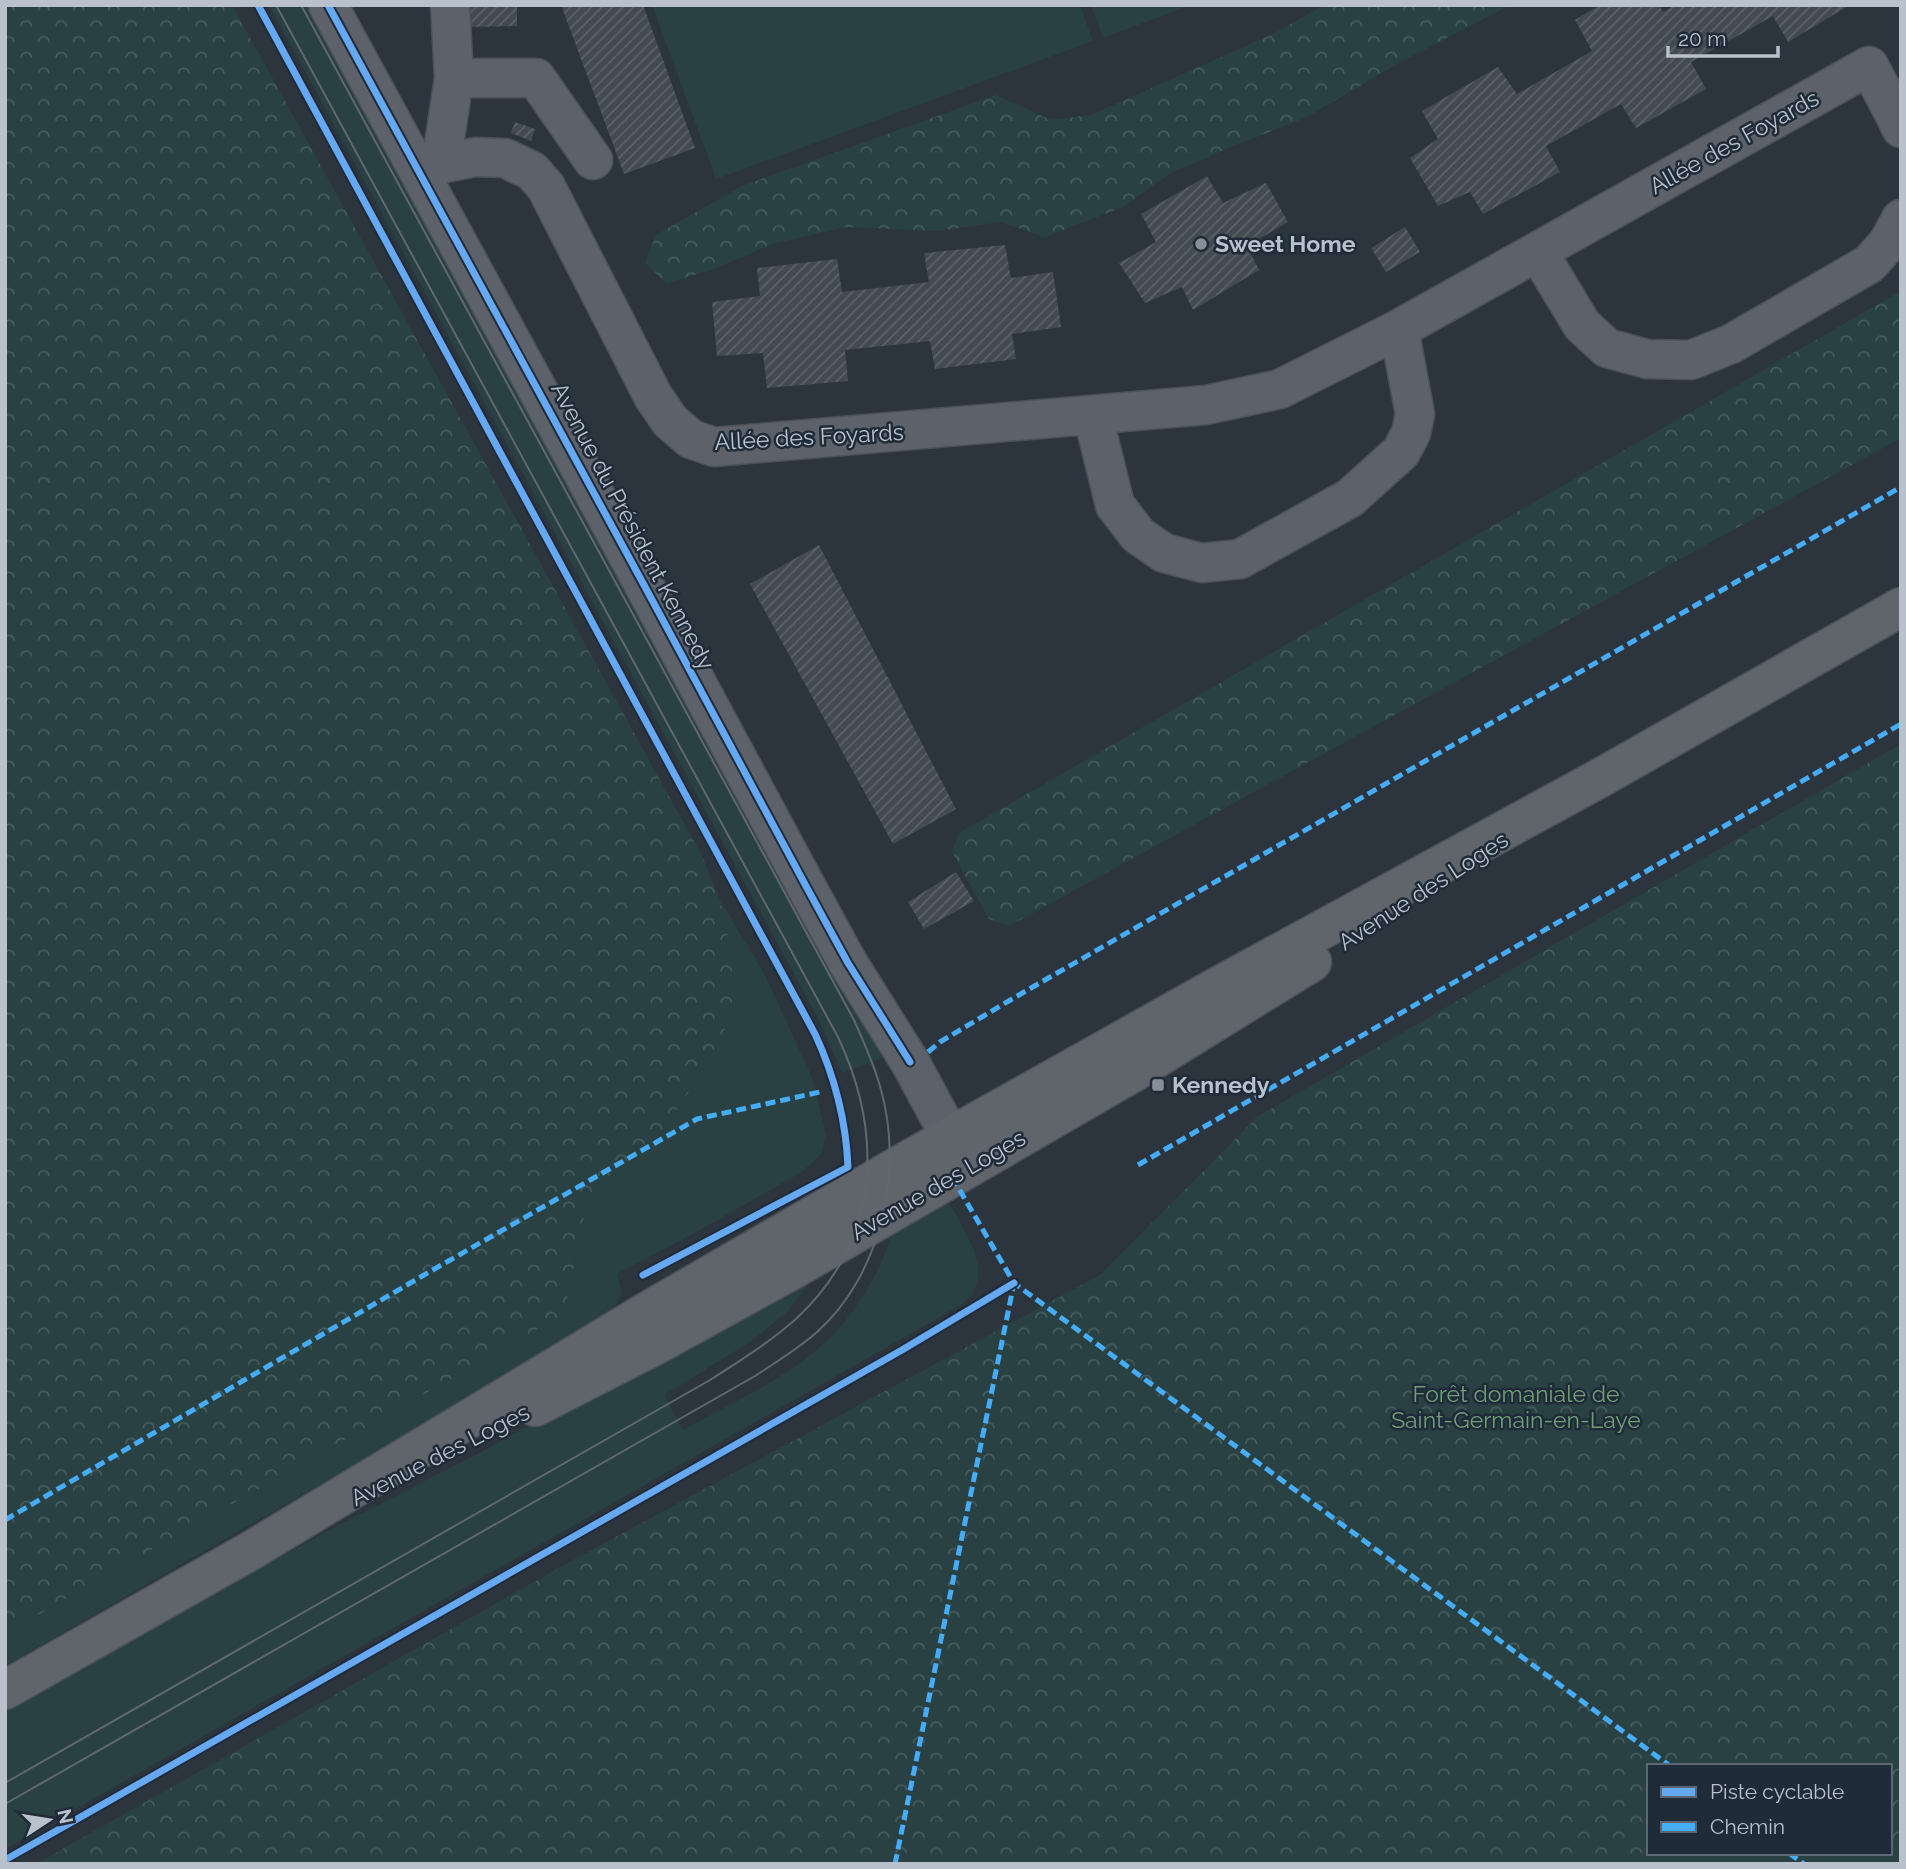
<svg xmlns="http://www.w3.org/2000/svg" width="1906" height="1869" viewBox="0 0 1906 1869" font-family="Raleway,sans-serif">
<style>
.grass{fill:#294143}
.forest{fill:url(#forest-crowns);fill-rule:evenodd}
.building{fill:url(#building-hatch)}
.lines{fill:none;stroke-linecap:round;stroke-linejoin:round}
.minor-casing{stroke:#4b5157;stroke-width:41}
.major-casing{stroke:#4b5159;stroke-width:41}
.minor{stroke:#5d626a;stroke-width:38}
.major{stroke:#60656b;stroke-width:38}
.tram{stroke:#61676e;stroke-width:2}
.quiet{stroke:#46acf6;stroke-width:5;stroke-dasharray:10 5;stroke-linecap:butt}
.cycleway-casing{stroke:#1f2b38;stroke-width:11}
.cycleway{stroke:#66a8f1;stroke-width:7}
.poi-dot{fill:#87909a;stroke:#1f2b38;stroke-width:2.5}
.labels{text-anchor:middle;stroke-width:5;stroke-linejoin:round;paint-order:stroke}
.street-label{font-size:23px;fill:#b8c1cc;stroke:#1f2b38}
.poi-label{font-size:23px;font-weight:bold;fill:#b8c1cc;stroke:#1f2b38;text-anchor:start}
.park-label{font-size:23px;fill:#6f9d76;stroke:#1f2b38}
</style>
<defs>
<pattern id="forest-crowns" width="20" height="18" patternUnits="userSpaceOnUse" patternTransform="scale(1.75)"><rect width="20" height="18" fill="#294143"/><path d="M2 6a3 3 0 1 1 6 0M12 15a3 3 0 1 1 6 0" fill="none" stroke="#465b5d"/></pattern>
<pattern id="building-hatch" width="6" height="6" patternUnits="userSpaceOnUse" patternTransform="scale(1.75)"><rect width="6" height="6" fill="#434a51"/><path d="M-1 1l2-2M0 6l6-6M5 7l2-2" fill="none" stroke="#5c6269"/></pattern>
</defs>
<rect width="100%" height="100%" fill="#2c353d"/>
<!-- grass -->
<path class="grass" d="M269,5H310L878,1047L882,1058L842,1073L820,1022Z
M652,5H1080L1093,41L716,179Z
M1091,5H1191L1103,38Z
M720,900L765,975L812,1077L826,1135L821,1155L800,1173L700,1230L617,1274L622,1294L605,1321L567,1345L359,1462L5,1666V1634L564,1314L585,1213L626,1177L669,1122L700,1075L724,1031L730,946Z
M944,1200C953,1207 958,1218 963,1228C974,1247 985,1271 973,1292C970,1297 965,1301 961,1305L5,1849V1712L190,1606L339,1525L483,1451L824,1265L786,1313L750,1342L664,1395L683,1430C728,1405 777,1383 817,1350C853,1320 884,1268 895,1223Z"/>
<!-- forest -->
<path class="forest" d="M5,5H232L702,856L720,900L730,946L735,993L724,1031L700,1075L669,1122L626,1177L585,1213L564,1314L5,1634Z
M1324,5H1510L1399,63L1305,118L1226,149L1169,174L1123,207L1045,237L1000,222L938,231L846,227L772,244L716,268L667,284L645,263L656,235L742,186L996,95L1051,120L1091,115L1277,32Z
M1901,291V438L1009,926L989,919L952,852L959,833Z
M1901,744V1864H36L564,1565L1100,1275L1257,1117ZM1649,1766H1890V1853H1649Z"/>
<!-- building -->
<path class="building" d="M470,5H517V26L470,27Z
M561,5H643L695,148L624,174Z
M1600,5H1659L1663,12L1675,5H1850L1788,42L1773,16L1691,62L1706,89L1636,128L1621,104L1546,146L1560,172L1483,214L1470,192L1438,206L1410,158L1438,139L1422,111L1498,67L1517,94L1592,51L1575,20Z
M515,122L535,129L531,141L511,133Z
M1207,176L1223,203L1266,183L1288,222L1247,246L1259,270L1193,310L1182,287L1145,303L1119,263L1156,242L1141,214Z
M1405,227L1420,252L1386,272L1371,248Z
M1005,245L1011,278L1053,272L1061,327L1012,334L1016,359L935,369L930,341L845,350L848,381L767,388L763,353L717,356L712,302L760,296L757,268L837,259L842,292L929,282L924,253Z
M819,545L956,809L893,844L750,584Z
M956,872L974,901L924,929L908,902Z"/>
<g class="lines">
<!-- minor casing -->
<g class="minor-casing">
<path id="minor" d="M328,5L644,585L807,888L848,963L910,1062L966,1166
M450,5L454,78
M441,164L454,78H536L593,160
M421,176L441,164L475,157L505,158L532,171L546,187L653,396L670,421L691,439L714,447L1206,405L1280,389L1399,329L1869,66L1896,117L1901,128
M1538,252L1582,325L1607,348L1647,359L1691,360L1731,344L1869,264L1888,243L1901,219
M1093,416L1115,505L1138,535L1164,553L1202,563L1240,559L1350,498L1401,452L1411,433L1415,414L1399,329"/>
</g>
<!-- major casing -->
<g class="major-casing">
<path id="major" d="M535,1407L656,1345L794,1269L1134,1072L1312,962
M5,1690L252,1550L646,1312L912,1158L1215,988L1600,778L1901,607"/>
</g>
<!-- minor -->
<use href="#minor" class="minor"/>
<!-- major -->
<use href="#major" class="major"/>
<!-- tram -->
<path class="tram" d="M5,1783L710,1380C740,1361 770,1342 797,1318C880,1240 884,1135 838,1037L276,5
M5,1804L755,1376C776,1362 798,1349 817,1332C881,1275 904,1171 881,1090C875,1066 864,1043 854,1020L301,5"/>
<!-- quiet -->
<path class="quiet" d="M928,1052L940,1042L1012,999L1901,487
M1138,1165L1901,724
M952,1177L1014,1283L1670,1766
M5,1520L424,1275L697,1119L820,1092
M1789,1853L1804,1864
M895,1864L1014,1283"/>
<!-- cycleway casing -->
<g class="cycleway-casing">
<path id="cycleway" d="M258,5L815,1034C835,1077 846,1120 848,1167L643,1275
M328,5L644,585L807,888L848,963L910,1062
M5,1860L902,1350L1014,1283"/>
</g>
<!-- cycleway -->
<use href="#cycleway" class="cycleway"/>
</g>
<!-- markers -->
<g class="poi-dot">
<circle cx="1201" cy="244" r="7"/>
<rect x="1151" y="1078" width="14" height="14" rx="3.5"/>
</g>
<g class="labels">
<!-- street labels -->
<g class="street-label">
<text transform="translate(1734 142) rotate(-29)" y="8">Allée des Foyards</text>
<text transform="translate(809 437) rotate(-3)" y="8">Allée des Foyards</text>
<text transform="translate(633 526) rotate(62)" y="8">Avenue du Président Kennedy</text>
<text transform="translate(1423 891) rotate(-33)" y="8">Avenue des Loges</text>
<text transform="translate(938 1185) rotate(-30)" y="8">Avenue des Loges</text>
<text transform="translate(440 1455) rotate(-27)" y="8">Avenue des Loges</text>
</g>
<!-- poi labels -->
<g class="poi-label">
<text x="1215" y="252">Sweet Home</text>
<text x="1172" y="1093">Kennedy</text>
</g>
<!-- park labels -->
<g class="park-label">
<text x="1516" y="1402">Forêt domaniale de<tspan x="1516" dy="26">Saint-Germain-en-Laye</tspan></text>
</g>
</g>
<!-- border -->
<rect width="1906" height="1869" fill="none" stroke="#b8c1cc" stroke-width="14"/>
<!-- legend -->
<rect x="1647" y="1764" width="245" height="91" fill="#1f2b38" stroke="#5c6773" stroke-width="2"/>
<rect x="1661" y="1787" width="35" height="10" fill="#66a8f1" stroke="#5c6773" stroke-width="2"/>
<text x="1710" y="1799" font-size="21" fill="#b8c1cc">Piste cyclable</text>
<rect x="1661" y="1822" width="35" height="10" fill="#46acf6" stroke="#5c6773" stroke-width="2"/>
<text x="1710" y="1834" font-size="21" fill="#b8c1cc">Chemin</text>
<!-- north arrow -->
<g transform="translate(49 1820) rotate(78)" stroke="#1f2b38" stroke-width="5" paint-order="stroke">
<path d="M0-5L12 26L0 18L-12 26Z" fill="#b8c1cc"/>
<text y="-10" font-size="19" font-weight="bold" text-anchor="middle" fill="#b8c1cc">N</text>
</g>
<!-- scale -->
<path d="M1668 46v10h110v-10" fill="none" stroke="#b8c1cc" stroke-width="3.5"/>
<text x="1678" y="46" font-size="21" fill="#b8c1cc" stroke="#1f2b38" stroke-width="5" paint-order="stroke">20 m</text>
</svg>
